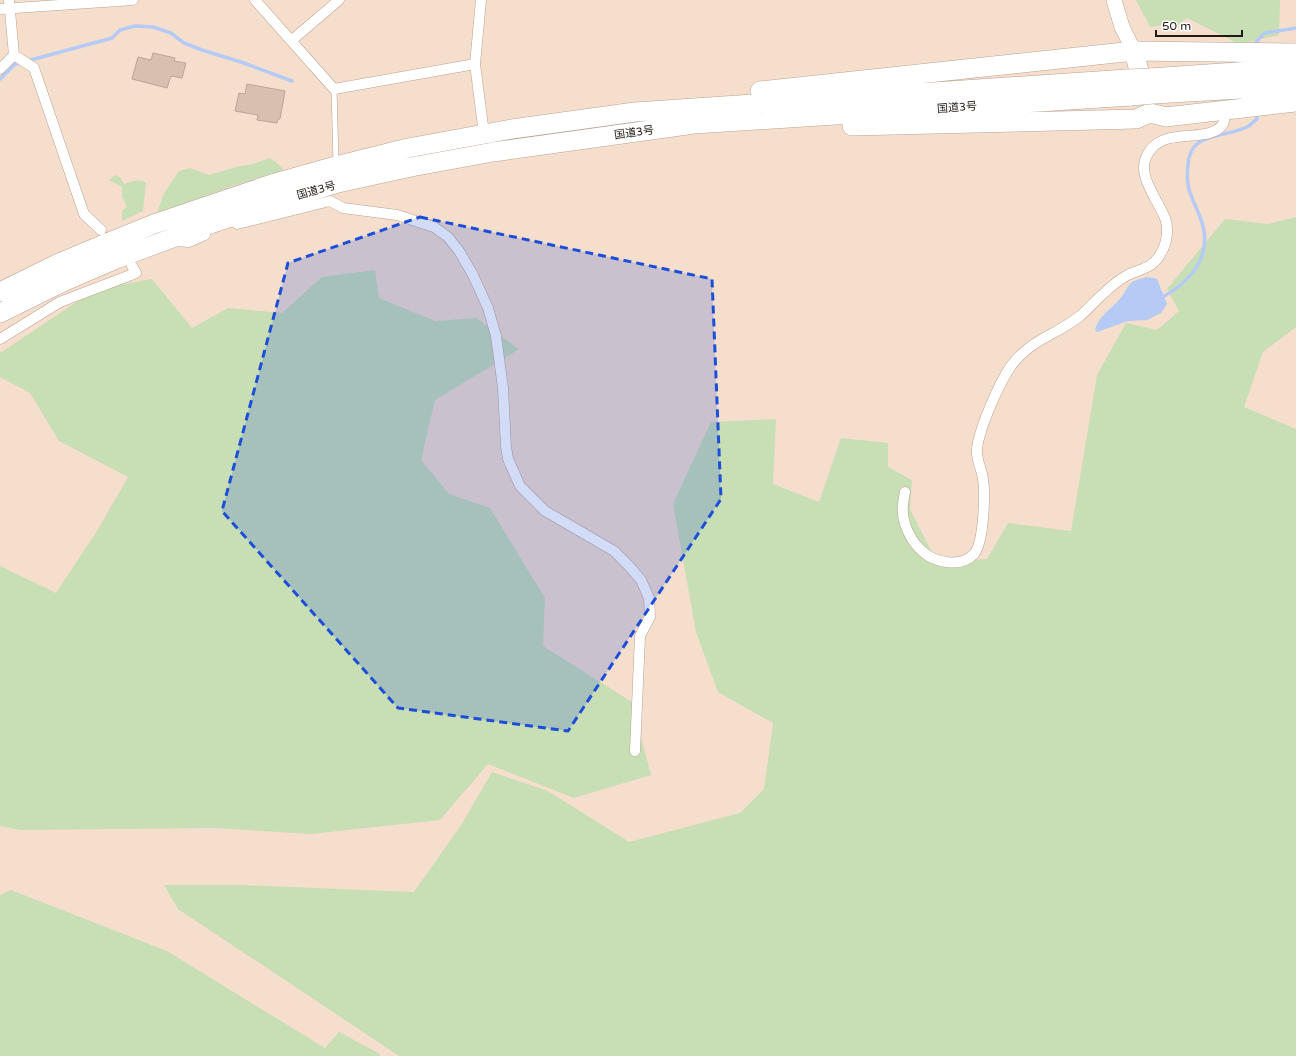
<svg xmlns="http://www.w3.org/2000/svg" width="1296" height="1056" viewBox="0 0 1296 1056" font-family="'Varela Round','Noto Sans JP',sans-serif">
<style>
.green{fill:#c8deb4}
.water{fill:#b5caf5}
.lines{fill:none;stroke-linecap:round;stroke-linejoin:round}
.stream{stroke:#b5caf5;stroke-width:3.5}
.building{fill:#d7c0af;stroke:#bca595}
.lane-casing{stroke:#baa393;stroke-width:6}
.street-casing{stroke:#baa393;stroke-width:11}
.secondary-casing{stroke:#baa393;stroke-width:16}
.highway-casing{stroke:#baa393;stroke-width:20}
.lane{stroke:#fff;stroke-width:5}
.street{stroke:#fff;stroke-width:10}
.secondary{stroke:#fff;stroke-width:15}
.highway{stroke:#fff;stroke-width:19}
.highway-bridge-casing{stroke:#baa393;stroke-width:20;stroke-linecap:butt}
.highway-bridge{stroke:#fff;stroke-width:19}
.marked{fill:#1d4ed8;fill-opacity:0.2;stroke:#1d4ed8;stroke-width:3;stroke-dasharray:8 5;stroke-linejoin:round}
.labels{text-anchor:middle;stroke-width:4;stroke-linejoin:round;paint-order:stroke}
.street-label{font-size:11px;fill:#231a14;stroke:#fff}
</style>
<rect width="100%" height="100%" fill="#f6decd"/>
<!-- green -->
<path class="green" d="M1136,0H1280L1279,35L1239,44L1187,18L1177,26L1169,24L1150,27Z
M270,158L276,162L284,170L235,185L157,213L164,193L179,171L190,168L209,175L240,166L250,165Z
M115,175L120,177L124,184C132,182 139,178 146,183L143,211L122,221V211L127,207L122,196V187L109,180Z
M1296,217V327L1263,352L1244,407L1296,429V1056H399L178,909L164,885H240L414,892L461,825L492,772L548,791L629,842L740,813L764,789L773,723L718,692L696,632L673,504L711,422L776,419L773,484L819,502L841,438L888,443V467L912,480L910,509L937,562L987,559L1008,523L1071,531L1097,375L1126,323L1157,330L1179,311L1167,289L1225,219L1268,224Z
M375,270L379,298L435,321L476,318L519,349L435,400L421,460L449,494L490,508L545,598L543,646L632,702L651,775L574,798L488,764L440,820L311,834L215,828L20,830L0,826V566L56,593L97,531L128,477L59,441L30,393L0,377V353L96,289L152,279L192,328L228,308L282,313L322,277Z
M11,890L167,951L325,1048L339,1032L380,1054V1056H0V895Z"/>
<!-- water -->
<path class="water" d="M1146,277L1154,278L1157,279L1167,304L1161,313L1147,320L1128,321L1097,332L1095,330C1100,313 1113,309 1122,296C1126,291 1128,284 1134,281C1137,279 1142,279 1146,277Z"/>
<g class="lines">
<!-- stream -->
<path class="stream" d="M1256,42L1265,33L1296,28
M27,61L112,38L120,30L135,26L153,27L171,33L184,43L202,50L241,62L292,81
M0,79L15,64L21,63
M1161,298C1192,281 1215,254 1200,217C1192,196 1185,189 1188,165C1188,159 1191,149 1196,145C1206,135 1233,134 1247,127C1251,125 1254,121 1257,119L1256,115"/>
</g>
<!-- building -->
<path class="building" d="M153,53L175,58L174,61L186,63L182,78L171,76L167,88L132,79L138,57L151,60Z
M247,84L285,91L280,119H278L277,123L257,120L258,115L235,111L239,93L245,94Z"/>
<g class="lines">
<!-- lane casing -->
<g class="lane-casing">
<path id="lane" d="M334,89L336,162"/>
</g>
<!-- street casing -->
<g class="street-casing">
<path id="street" d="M9,0L14,55
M255,0L334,89L475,64
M481,0L475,64L484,134L486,137
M0,9L133,0
M291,41L339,0
M14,55L34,68L84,214L101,230
M0,69L14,55
M237,224L330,201L343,208L397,215L434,227L448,237L459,251L473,275L488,308L496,336L503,388L506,447L508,459L520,486L545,511L614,551L629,566L641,580L649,598L650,617L640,636L635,751
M175,241L189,242L205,235
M0,339L60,302L136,273L132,266
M905,492C903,502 901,513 905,524C908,533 914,544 922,551C935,563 961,568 974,554C984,543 986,489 982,474C980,465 976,458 977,449C979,429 999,383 1011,366C1032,338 1055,336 1080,316C1095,303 1108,286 1126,276C1140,268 1152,270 1161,253C1167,243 1169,229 1165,218C1157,197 1132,172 1151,149C1169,127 1210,144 1223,124C1225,121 1224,115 1224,110"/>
</g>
<!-- secondary casing -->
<g class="secondary-casing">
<path id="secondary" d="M1114,0L1122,27L1134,51"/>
</g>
<!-- highway casing -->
<g class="highway-casing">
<path id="highway" d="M1134,51L1145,95
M1150,78L1296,68
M760,91L1134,51L1296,53
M1154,94L1296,86
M852,126L1136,119L1150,113L1166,117L1296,102
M0,292L57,264L107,243L154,224L272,184L336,166L408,148L512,129L635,112L1127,79
M0,313L65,281L116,259L210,224L276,202L338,183L411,167L493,152L694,124L1131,96"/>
</g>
<!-- lane -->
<use href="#lane" class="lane"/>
<!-- street -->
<use href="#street" class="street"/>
<!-- secondary -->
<use href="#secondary" class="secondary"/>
<!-- highway -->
<use href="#highway" class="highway"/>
<!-- highway-bridge casing -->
<g class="highway-bridge-casing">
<path id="highway-bridge" d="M1127,79L1150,78
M1131,96L1154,94"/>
</g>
<!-- highway-bridge -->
<use href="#highway-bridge" class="highway-bridge"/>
</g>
<!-- marked area -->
<path class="marked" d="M420,217L712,279L721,499L568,731L398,708L222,511L288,263Z"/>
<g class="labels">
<!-- street labels -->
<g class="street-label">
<text transform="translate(957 107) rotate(-4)" y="4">国道3号</text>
<text transform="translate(634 132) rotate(-8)" y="4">国道3号</text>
<text transform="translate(316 190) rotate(-16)" y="4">国道3号</text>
</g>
</g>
<!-- scale -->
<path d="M1156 30v6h86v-6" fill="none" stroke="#231a14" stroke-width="2"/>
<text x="1162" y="30" font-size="12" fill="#231a14" stroke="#ffffff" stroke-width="3" paint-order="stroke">50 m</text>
</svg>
